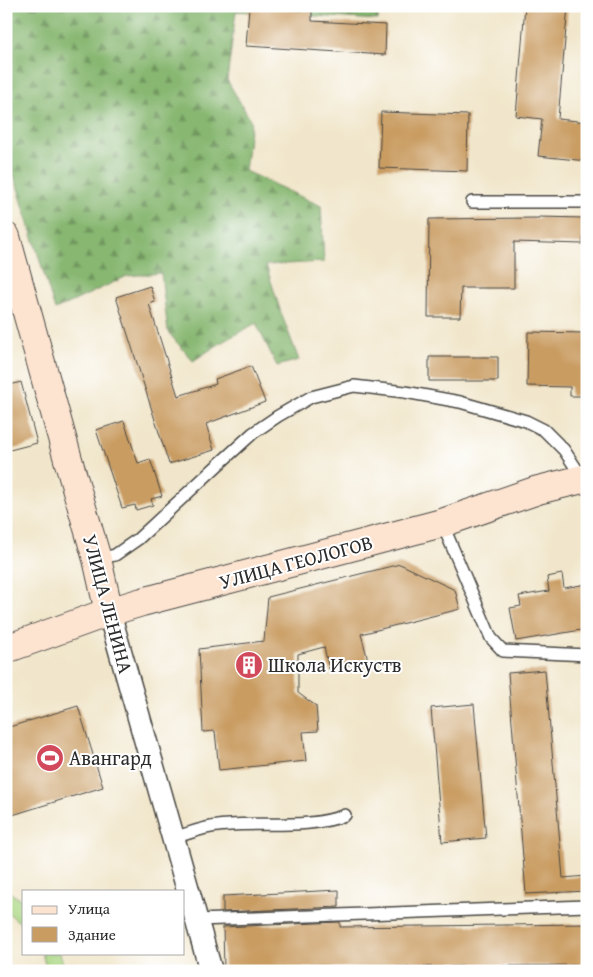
<svg xmlns="http://www.w3.org/2000/svg" width="593" height="977" viewBox="0 0 593 977" font-family="'Gentium Book Plus',serif">
<style>
.forest{fill:url(#forest-firs);stroke:#59714e}
.pitch{fill:#aad683;stroke:#6a8057}
.building{fill:#c99c62}
.lines{fill:none;stroke-linecap:round;stroke-linejoin:round}
.lane-casing{stroke:#494743;stroke-width:14}
.street-casing{stroke:#494743;stroke-width:25}
.secondary-casing{stroke:#494743;stroke-width:30}
.lane{stroke:#fff;stroke-width:11}
.street{stroke:#fff;stroke-width:22}
.secondary{stroke:#fde4d1;stroke-width:28}
.labels{text-anchor:middle;stroke-width:4;stroke-linejoin:round;paint-order:stroke}
.street-label{font-size:20px;fill:#2b2b2b;stroke:#fff}
.poi-label{font-size:20px;fill:#2b2b2b;stroke:#fff;text-anchor:start}
</style>
<defs>
<pattern id="forest-firs" width="22" height="20" patternUnits="userSpaceOnUse" patternTransform="scale(1.25)"><rect width="22" height="20" fill="#87b771"/><path d="M5 1l3.5 6h-7zM16 11l3.5 6h-7z" fill="#6f955d"/></pattern>
</defs>
<rect width="100%" height="100%" fill="#fff"/>
<filter id="ink" filterUnits="userSpaceOnUse"><feTurbulence type="fractalNoise" baseFrequency=".02" numOctaves="2"/><feDisplacementMap in="SourceGraphic" scale="10" xChannelSelector="R" yChannelSelector="G"/><feConvolveMatrix kernelMatrix="1 2 1 2 8 2 1 2 1" color-interpolation-filters="sRGB"/></filter>
<filter id="wash" filterUnits="userSpaceOnUse"><feTurbulence type="fractalNoise" baseFrequency=".0096" numOctaves="4" result="noise"/><feDisplacementMap in="SourceGraphic" scale="20" xChannelSelector="R" yChannelSelector="G"/><feGaussianBlur stdDeviation="1.12" result="paint"/><feColorMatrix in="noise" values="0 0 0 0 0 0 0 0 0 0 0 0 0 0 0 0 0 1.4 0 .05"/><feComposite in="paint" operator="in"/></filter>
<g filter="url(#wash)">
<rect width="100%" height="100%" fill="#f1e6cb"/>
<!-- forest -->
<path class="forest" d="M6,6H379L378,20L236,11L227,80L251,121L245,171L321,206L324,262L266,265L281,313L299,360L277,366L256,323L222,342L193,361L168,332L161,273L127,276L55,310L6,149Z"/>
<!-- pitch -->
<path class="pitch" d="M6,890L24,902V926L6,911Z
M42,953H60L65,971H47Z"/>
<g id="blocks">
<!-- building -->
<path class="building" d="M525,6H568L558,119L587,122V161L538,156L542,119L516,116Z
M249,7L312,11V21L386,25L385,55L246,46Z
M381,112L468,115L467,171L379,168Z
M539,217L584,218L583,244L514,242V288H461L460,317H428L429,219L539,218Z
M150,286L155,302L149,304L178,396L216,384L215,379L251,366L265,402L206,424L214,450L169,464L116,297Z
M528,332L587,333V396H570V387L527,386Z
M429,357H498V381H429Z
M21,382L37,443L6,451V386Z
M124,421L138,463L150,459L162,496L151,499L153,505L136,510L135,505L122,508L96,430Z
M400,564L455,590L460,609L361,634L368,660L329,669L324,647L298,654V693L316,706L318,731L303,732L306,761L219,770L215,731L203,732L199,649L264,641L268,597Z
M562,574L564,588L587,584V629L516,641L510,608L521,606L519,596L549,591L547,577Z
M545,670L563,878L587,876V891L526,894L508,673Z
M474,704L486,838L442,842L431,708Z
M78,706L103,787L6,817V728Z
M339,890V907L223,912V896Z
M340,922V927L587,924V965L224,969L223,927Z"/>
</g>
</g>
<g filter="url(#ink)">
<use href="#blocks" fill-opacity="0" stroke="#494743" stroke-width="1"/>
<g class="lines">
<!-- lane casing -->
<g class="lane-casing">
<path id="lane" d="M472,202H587
M442,523L491,638L503,651L587,655
M97,559L115,555L138,539L219,464L253,433L278,416L311,397L354,386L405,392L460,402L526,421L544,430L564,450L583,479
M173,838C188,834 203,827 218,826C257,821 309,830 345,815
M196,920L587,906"/>
</g>
<!-- street casing -->
<g class="street-casing">
<path id="street" d="M109,612L211,971"/>
</g>
<!-- secondary casing -->
<g class="secondary-casing">
<path id="secondary" d="M6,237L69,463L97,559L109,612
M6,649L109,612L142,602L442,523L538,490L587,478"/>
</g>
<!-- lane -->
<use href="#lane" class="lane"/>
<!-- street -->
<use href="#street" class="street"/>
<!-- secondary -->
<use href="#secondary" class="secondary"/>
</g>
</g>
<!-- icons -->
<defs>
<g id="building-disc" transform="scale(1.4375)"><circle r="9.5" fill="#d1495b" stroke="#fff"/><path d="M-4-6H4V6H1V3H-1V6H-4ZM-2.5-4.3h1.7v1.8h-1.7ZM.8-4.3h1.7v1.8H.8ZM-2.5-1h1.7V.8h-1.7ZM.8-1h1.7V.8H.8Z" fill="#fff"/></g>
<g id="stadium-disc" transform="scale(1.4375)"><circle r="9.5" fill="#d1495b" stroke="#fff"/><path d="M0-5a6.5 5 0 1 0 0 10a6.5 5 0 1 0 0-10ZM-3.5-1.8h7v3.6h-7Z" fill="#fff"/></g>
</defs>
<g fill-rule="evenodd">
<use href="#building-disc" x="249" y="665"/>
<use href="#stadium-disc" x="50" y="758"/>
</g>
<g class="labels">
<!-- street labels -->
<g class="street-label">
<text transform="translate(296 562) rotate(-15)" y="7">УЛИЦА ГЕОЛОГОВ</text>
<text transform="translate(108 604) rotate(75)" y="7">УЛИЦА ЛЕНИНА</text>
</g>
<!-- poi labels -->
<g class="poi-label">
<text x="268" y="672">Школа Искуств</text>
<text x="69" y="765">Авангард</text>
</g>
</g>
<!-- margin -->
<rect width="593" height="977" fill="none" stroke="#fff" stroke-width="25"/>
<!-- legend -->
<rect x="22" y="890" width="162" height="65" fill="#ffffff" stroke="#aaaaaa"/>
<rect x="32" y="906" width="25" height="8" fill="#fde4d1" stroke="#aaaaaa"/>
<text x="68" y="914" font-size="15" fill="#2b2b2b">Улица</text>
<rect x="32" y="927" width="25" height="15" fill="#c99c62" stroke="#aaaaaa"/>
<text x="68" y="940" font-size="15" fill="#2b2b2b">Здание</text>
</svg>
